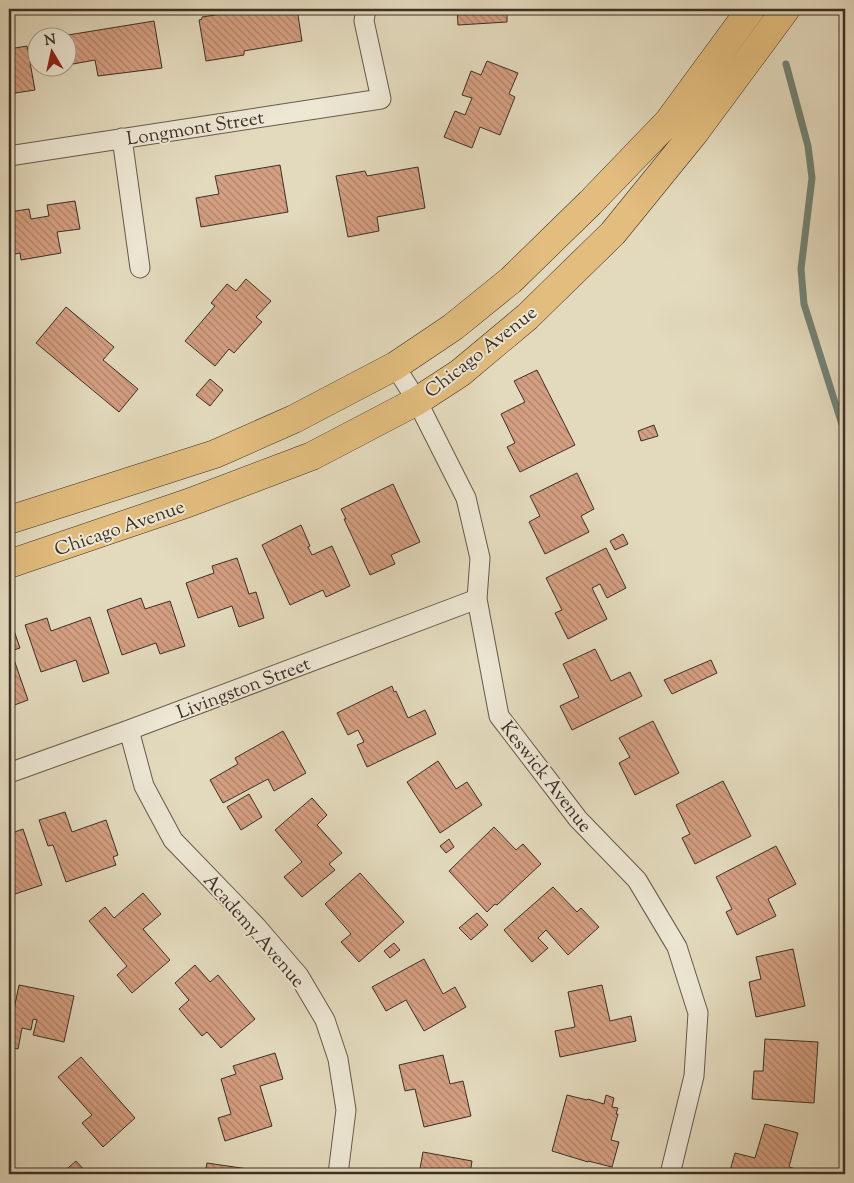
<svg xmlns="http://www.w3.org/2000/svg" width="854" height="1183" viewBox="0 0 854 1183" font-family="'Sorts Mill Goudy',serif">
<style>
.lines{fill:none;stroke-linecap:round;stroke-linejoin:round}
.stream{stroke:#728376;stroke-width:7}
.building{fill:url(#building-back-hatch);stroke:#3c3027}
.minor-casing{stroke:#665a4c;stroke-width:21}
.primary-casing{stroke:#3c3027;stroke-width:29}
.minor{stroke:#ede7d4;stroke-width:19}
.primary{stroke:#e2bd7e;stroke-width:28}
.labels{text-anchor:middle;stroke-width:4;stroke-linejoin:round;paint-order:stroke}
.street-label{font-size:19px;fill:#3c3027;stroke:#ede7d4}
</style>
<defs>
<pattern id="building-back-hatch" width="6" height="6" patternUnits="userSpaceOnUse" patternTransform="scale(1.25)"><rect width="6" height="6" fill="#d59f81"/><path d="M-1 5l2 2M0 0l6 6M5-1l2 2" fill="none" stroke="#ae826a"/></pattern>
</defs>
<rect width="100%" height="100%" fill="#e3dabd"/>
<filter id="stains"><feTurbulence type="fractalNoise" baseFrequency=".004" numOctaves="4"/><feColorMatrix values="0 0 0 0 .2 0 0 0 0 .09 0 0 0 0 .02 0 0 0 .5 -.17"/></filter>
<radialGradient id="worn" r=".72"><stop offset=".6" stop-color="#630" stop-opacity="0"/><stop offset="1" stop-color="#630" stop-opacity=".3"/></radialGradient>
<g class="lines">
<!-- stream -->
<path class="stream" d="M786,64L808,146L812,178L801,269L804,304L845,434"/>
</g>
<!-- building -->
<path class="building" d="M254,9H297L302,41L244,51V55L206,61L199,20L202,19V17Z
M457,9H507V22L458,25Z
M154,21L162,68L98,76L95,60L73,64L68,35Z
M27,46L35,90L9,94V49Z
M487,61L518,73L509,94L515,97L500,135L480,127L472,148L444,137L455,111L465,115L472,98L462,95L471,71L481,75Z
M280,165L288,212L201,227L196,198L219,194L215,176Z
M418,167L425,208L377,217L379,231L348,237L336,176L365,171L367,176Z
M75,201L80,229L57,232L61,253L21,260L20,253L9,255V212L29,209L31,219L49,216L47,205Z
M246,279L271,301L256,317L262,322L234,353L229,349L215,366L185,341L215,306L211,303L227,284L236,291Z
M66,307L114,347L103,360L138,389L119,412L36,343Z
M537,370L575,445L520,472L507,447L515,443L501,414L525,402L514,381Z
M210,379L223,390L210,406L196,395Z
M654,425L658,436L641,441L638,431Z
M577,473L594,509L581,516L589,532L545,554L529,522L540,516L530,496Z
M393,484L420,542L391,555L395,564L370,575L344,519H346L341,509Z
M301,525L310,546L308,547L312,555L332,546L350,586L326,597L323,590L290,605L262,545Z
M623,534L628,544L615,550L610,541Z
M606,548L626,588L607,598L600,584L592,588L607,619L568,639L555,613L562,610L546,578Z
M237,558L249,594L256,592L264,618L239,627L232,606L198,618L186,583L214,573L212,566Z
M141,598L145,609L170,601L185,646L160,654L156,643L122,655L107,610Z
M90,617L109,673L83,682L76,660L41,672L25,625L47,618L51,631Z
M11,622L20,648L11,651L28,700L9,707V623Z
M595,649L611,681L630,672L642,696L572,730L560,706L579,697L563,664Z
M711,660L717,673L672,694L664,680Z
M392,686L394,692L396,691L408,718L425,710L436,734L367,767L357,745L364,742L358,730L348,735L337,713Z
M653,721L679,773L635,795L619,763L630,757L619,738Z
M283,731L306,773L274,791L268,779L223,803L210,780L238,764L235,758Z
M438,761L456,789L467,782L482,805L440,833L407,782Z
M723,781L751,836L695,864L682,838L690,834L676,805Z
M249,794L262,817L241,830L227,807Z
M312,798L327,815L317,825L342,853L329,864L335,870L302,897L284,877L302,862L275,830Z
M65,812L72,832L106,820L118,855L113,857L116,865L66,882L53,845L48,846L39,820Z
M494,827L516,850L523,844L541,864L497,905L495,904L487,912L449,871Z
M23,829L42,885L9,896V834Z
M449,839L454,847L446,853L440,846Z
M776,846L796,884L768,899L776,916L737,935L726,912L732,909L716,877Z
M360,873L404,922L359,962L341,942L351,934L325,904Z
M553,887L577,912L581,908L599,927L568,955L546,930L538,938L548,948L532,962L504,930Z
M143,893L161,914L143,929L170,960L132,993L117,975L127,966L89,921L105,907L114,918Z
M477,913L488,925L471,940L459,928Z
M394,943L400,950L390,958L384,951Z
M793,949L805,1006L756,1017L749,982L761,979L756,957Z
M424,959L443,994L455,987L466,1007L424,1031L406,1000L386,1011L372,987Z
M195,965L210,982L218,975L255,1019L221,1048L207,1032L202,1036L179,1009L189,1000L175,983Z
M19,985L74,996L64,1042L33,1035L37,1020L33,1019L31,1030L22,1028L18,1049L9,1047V1015L10,1008L14,1009Z
M602,985L610,1021L631,1016L636,1041L560,1057L555,1031L575,1027L568,992Z
M765,1039L818,1042L814,1103L752,1099L754,1071H763Z
M275,1053L283,1079L260,1086L272,1126L225,1141L218,1118L231,1114L221,1079L236,1074L233,1066Z
M443,1055L450,1084L463,1081L471,1116L424,1127L415,1089L405,1091L399,1065Z
M81,1057L135,1118L103,1147L82,1123L92,1115L58,1077Z
M567,1095L587,1100L588,1099L604,1104L606,1095L614,1098L612,1107L618,1108L616,1114H618L611,1140L619,1142L612,1167L588,1161V1162L552,1151Z
M765,1124L798,1133L789,1167L809,1173V1174H729L735,1153L755,1158Z
M423,1152L472,1161L470,1174H419Z
M76,1161L88,1174H61Z
M207,1163L255,1170V1174H205Z"/>
<g class="lines">
<!-- minor casing -->
<g class="minor-casing">
<path id="minor" d="M122,138L140,268
M9,156L381,99L364,21L366,9
M395,366L417,401L466,498L480,558L477,599L499,716L578,819L637,880L677,947L698,1013L694,1076L670,1174
M129,730L144,786L173,840L256,926L299,976L325,1020L338,1059L346,1110L338,1174
M9,773L129,730L477,599"/>
</g>
<!-- primary casing -->
<g class="primary-casing">
<path id="primary" d="M9,520L215,454L294,419L395,366L453,327L511,280L590,203L668,122L751,9
M9,564L188,503L312,456L417,401L460,373L527,317L613,233L695,132L786,9"/>
</g>
<!-- minor -->
<use href="#minor" class="minor"/>
<!-- primary -->
<use href="#primary" class="primary"/>
</g>
<g class="labels">
<!-- street labels -->
<g class="street-label">
<text transform="translate(195 127) rotate(-9)" y="7">Longmont Street</text>
<text transform="translate(480 351) rotate(-38)" y="7">Chicago Avenue</text>
<text transform="translate(119 527) rotate(-19)" y="7">Chicago Avenue</text>
<text transform="translate(243 687) rotate(-21)" y="7">Livingston Street</text>
<text transform="translate(547 776) rotate(52)" y="7">Keswick Avenue</text>
<text transform="translate(255 930) rotate(49)" y="7">Academy Avenue</text>
</g>
</g>
<!-- margin -->
<rect width="854" height="1183" fill="none" stroke="#e3dabd" stroke-width="30"/>
<rect x="10" y="10" width="834" height="1163" fill="none" stroke="#3c3027" stroke-width="2.5"/>
<rect x="15" y="15" width="824" height="1153" fill="none" stroke="#3c3027"/>
<!-- north arrow -->
<g transform="translate(52 52) rotate(351)"><circle r="24" fill="#ede7d4" stroke="#a69e8f"/>
<path d="M0-4L9 19L0 12L-9 19Z" fill="#8f2418"/>
<text y="-8" font-size="14" font-weight="bold" text-anchor="middle" fill="#3c3027">N</text>
</g>
<rect width="100%" height="100%" filter="url(#stains)"/>
<rect width="100%" height="100%" fill="url(#worn)"/>
</svg>
